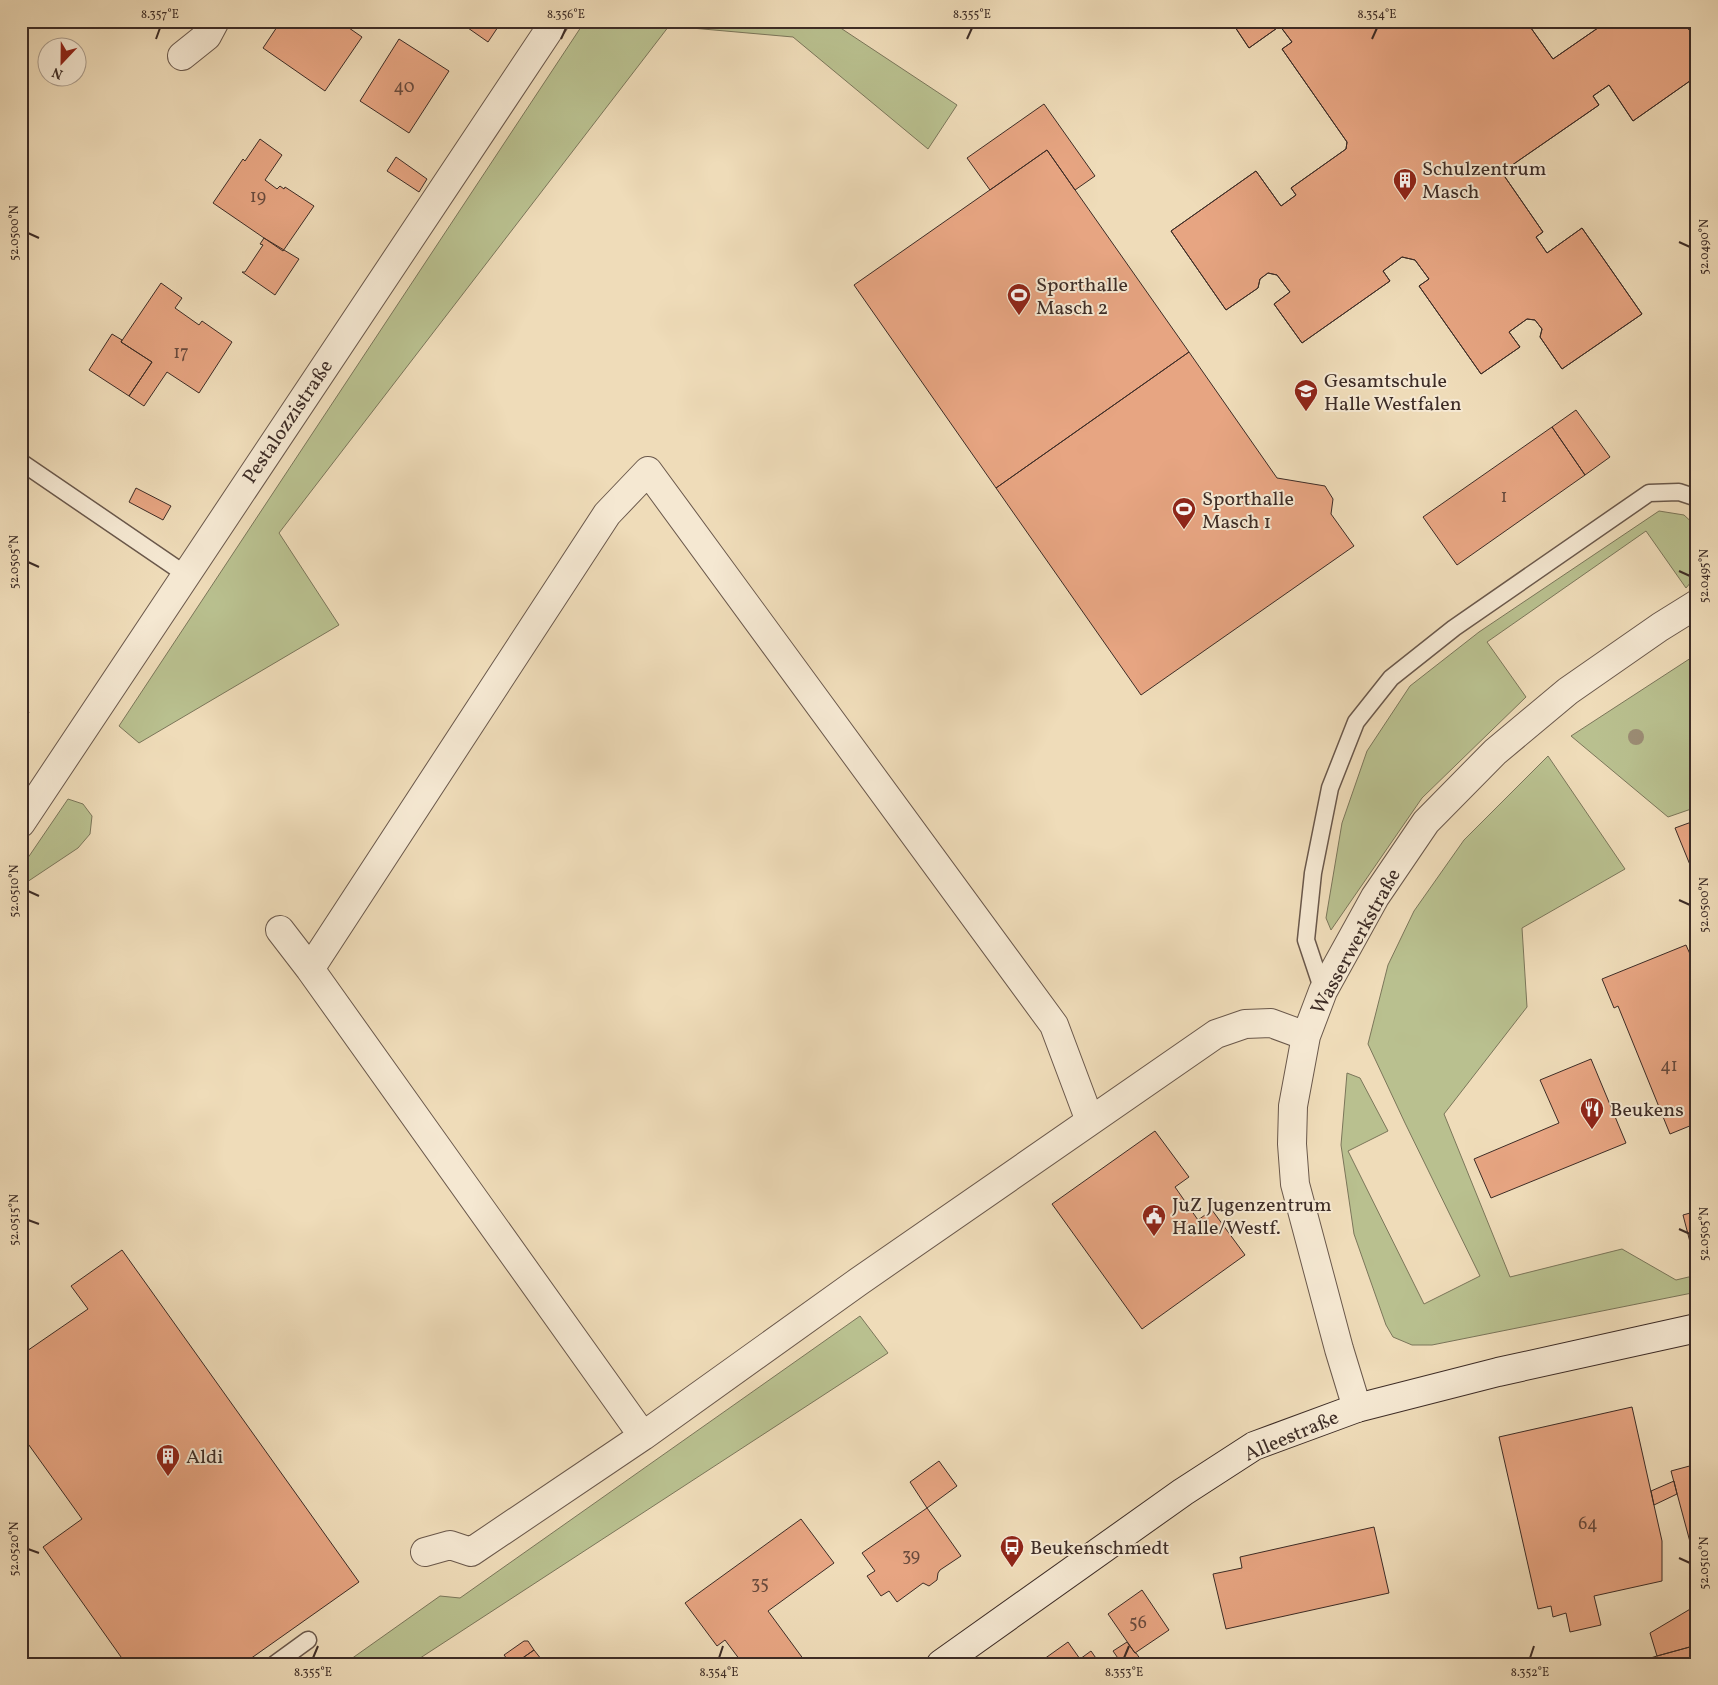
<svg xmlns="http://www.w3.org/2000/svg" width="1718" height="1685" viewBox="0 0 1718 1685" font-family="Vollkorn,serif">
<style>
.green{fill:#b9c08f;stroke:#7b765a}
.building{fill:#e7a582;stroke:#3d2c26}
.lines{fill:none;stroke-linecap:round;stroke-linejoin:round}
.lane-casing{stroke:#6a584b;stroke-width:19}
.street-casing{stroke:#6a584b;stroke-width:30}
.secondary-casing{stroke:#3d2c26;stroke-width:30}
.lane{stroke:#f5e8d2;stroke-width:16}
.street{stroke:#f5e8d2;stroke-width:28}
.secondary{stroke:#f5e8d2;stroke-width:28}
.tree{fill:#9b8c74}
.ticks{fill:none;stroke:#3d2c26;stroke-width:2}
.labels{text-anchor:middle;stroke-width:4;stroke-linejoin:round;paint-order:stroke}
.number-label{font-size:18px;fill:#684a3d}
.poi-label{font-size:20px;fill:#3d2c26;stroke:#f5e8d2;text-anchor:start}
.street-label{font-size:20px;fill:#3d2c26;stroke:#f5e8d2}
.neatline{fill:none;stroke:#3d2c26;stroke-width:2}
.ticks-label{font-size:12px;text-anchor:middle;fill:#3d2c26}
</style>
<rect width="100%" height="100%" fill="#efdcb9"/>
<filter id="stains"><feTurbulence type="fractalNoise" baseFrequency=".004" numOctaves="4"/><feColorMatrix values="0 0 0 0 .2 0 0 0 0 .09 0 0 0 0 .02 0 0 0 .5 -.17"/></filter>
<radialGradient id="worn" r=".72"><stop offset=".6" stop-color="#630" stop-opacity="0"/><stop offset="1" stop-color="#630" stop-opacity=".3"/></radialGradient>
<!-- green -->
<path class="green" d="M585,21H830L957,105L928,149L793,37L669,26L279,533L339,625L139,743L119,726Z
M1659,511L1684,515L1697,527V575L1686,588L1646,531L1487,642L1526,697L1422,798L1331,930L1326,918L1342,823L1367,751L1410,686L1479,632Z
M1697,654V807L1668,817L1571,736Z
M1548,756L1625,869L1522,928L1527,1007L1444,1114L1510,1277L1622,1249L1676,1280L1697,1275V1292L1432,1345H1412L1393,1337L1386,1325L1354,1234L1341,1145L1347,1073L1360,1078L1388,1131L1348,1151L1424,1304L1480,1276L1405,1123L1368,1044L1388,965L1414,911L1464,840Z
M68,799L83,804L92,816L90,834L78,848L21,886V868Z
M860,1316L888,1353L411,1664H344L440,1596L460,1598Z"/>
<!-- building -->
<path class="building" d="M281,21H339L362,37L325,91L263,48Z
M458,21H502L488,42Z
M1231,21H1338L1339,23L1342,21H1526L1553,59L1608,21H1688L1685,24L1697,41V76L1633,121L1609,85L1593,96L1599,105L1505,170V177L1543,232L1536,237L1547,253L1582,228L1642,314L1562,369L1540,337L1542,329L1535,320L1527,319L1509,332L1520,347L1481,374L1419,286L1429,279L1415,260L1402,257L1383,271L1390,281L1302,343L1274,304L1290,292L1277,275L1268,273L1260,279L1258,288L1226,310L1171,231L1256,171L1281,206L1296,195L1291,188L1346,149L1347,142L1282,49L1292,42L1280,26L1249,48Z
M1231,21H1338L1339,23L1342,21H1526L1553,59L1608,21H1688L1685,24L1697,41V76L1633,121L1609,85L1593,96L1599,105L1505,170V177L1543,232L1536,237L1547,253L1582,228L1642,314L1562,369L1540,337L1542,329L1535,320L1527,319L1509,332L1520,347L1481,374L1419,286L1429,279L1415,260L1402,257L1383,271L1390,281L1302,343L1274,304L1290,292L1277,275L1268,273L1260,279L1258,288L1226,310L1171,231L1256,171L1281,206L1296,195L1291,188L1346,149L1347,142L1282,49L1292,42L1280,26L1249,48Z
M399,39L449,71L409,133L360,101Z
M1044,104L1095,176L1075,190L1047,150L990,190L967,158Z
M260,139L282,155L265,180L277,189L280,186L284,189L285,187L314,206L283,251L213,203L243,159L245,161Z
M1047,150L1189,352L996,488L854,285Z
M396,157L427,179L419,192L387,171Z
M264,238L299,259L275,295L242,272H245L263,245L260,244Z
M161,283L182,298L175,308L199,325L202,321L232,342L199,393L167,372L144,406L129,396L152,362L121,342Z
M112,334L122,340L121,342L152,362L129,396L89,370Z
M1189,352L1277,478L1325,486L1333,499L1331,514L1354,546L1141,695L996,488Z
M1576,410L1610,457L1585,475L1552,427Z
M1552,427L1585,475L1457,565L1423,517Z
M136,488L171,506L163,520L129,502Z
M21,707L29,712L21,725Z
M1697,820V882L1675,828Z
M1686,945L1697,970V1123L1670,1134L1618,1006L1614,1008L1602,979Z
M1591,1059L1626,1143L1491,1198L1474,1159L1559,1123L1540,1080Z
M1155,1131L1189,1177L1175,1187L1198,1220L1212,1210L1245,1255L1142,1329L1052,1204Z
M1697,1211V1269L1683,1215Z
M122,1250L359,1582L243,1664H126L43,1547L82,1519L21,1434V1355L88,1309L71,1286Z
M1697,1401V1429L1696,1430L1690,1403Z
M1632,1407L1662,1541V1581L1594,1596L1601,1625L1570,1632L1566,1613L1553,1617L1551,1606L1538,1609L1499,1437Z
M939,1461L957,1486L927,1508L910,1482Z
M1697,1464V1568L1671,1471Z
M1674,1481L1677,1494L1654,1505L1651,1491Z
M927,1508L961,1556L940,1570L938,1573L937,1580L929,1586L923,1583L897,1602L889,1591L881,1596L867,1576L875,1571L862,1553Z
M801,1519L834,1563L768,1611L807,1664H743L725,1640L717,1646L685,1603Z
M1374,1527L1389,1593L1226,1629L1213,1574L1242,1568L1240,1557Z
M1142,1590L1169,1630L1135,1653L1108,1614Z
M1697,1605V1645L1657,1656L1650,1633Z
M524,1641H528L534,1650L514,1664H511L504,1655Z
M1068,1642L1080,1659L1091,1651L1100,1664H1037Z
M1127,1642L1135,1653H1136L1144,1664H1122L1113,1651Z
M1697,1645V1664H1631L1657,1656Z
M534,1650L545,1664H514Z"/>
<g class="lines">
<!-- lane casing -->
<g class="lane-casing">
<path id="lane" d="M21,462L185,574
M1323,991L1306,940L1313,873L1330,788L1356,722L1391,678L1454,628L1649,493L1679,492L1697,498
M275,1664L308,1640"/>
</g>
<!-- street casing -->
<g class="street-casing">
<path id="street" d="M182,56L207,36L215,21
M21,823L555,21
M280,930L310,969
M1357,1408L1339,1349L1295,1184L1292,1144L1293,1106L1306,1036L1323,991L1375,897L1426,822L1495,752L1568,691L1660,627L1697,604
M643,1436L310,969L607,514L648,471L1054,1025L1090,1121
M425,1552L450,1545L471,1552L643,1436L858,1282L1216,1034L1245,1024L1271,1023L1306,1036"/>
</g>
<!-- secondary casing -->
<g class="secondary-casing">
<path id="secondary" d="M941,1664L1183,1492L1254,1446L1357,1408L1498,1372L1697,1328"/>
</g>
<!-- lane -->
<use href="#lane" class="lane"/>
<!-- street -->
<use href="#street" class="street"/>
<!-- secondary -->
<use href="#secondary" class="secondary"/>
</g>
<!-- trees -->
<circle class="tree" cx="1636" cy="737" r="8"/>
<!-- ticks -->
<path class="ticks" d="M156,39L160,28M561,39L566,28M967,39L972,28M1372,39L1377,28M28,233L39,238M1679,242L1690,247M28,562L39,567M1679,571L1690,576M28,891L39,896M1679,900L1690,905M28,1220L39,1224M1679,1229L1690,1234M28,1549L39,1553M1679,1558L1690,1563M313,1658L318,1646M719,1658L723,1646M1124,1658L1129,1646M1530,1658L1534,1646"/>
<!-- icons -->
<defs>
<g id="building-pin" transform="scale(1.25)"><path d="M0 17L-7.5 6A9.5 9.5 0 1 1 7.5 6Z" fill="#8f2418" stroke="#f5e8d2"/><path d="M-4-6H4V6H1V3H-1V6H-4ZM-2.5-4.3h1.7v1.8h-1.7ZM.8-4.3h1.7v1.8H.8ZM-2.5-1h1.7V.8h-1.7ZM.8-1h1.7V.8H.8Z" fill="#fff"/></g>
<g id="stadium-pin" transform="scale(1.25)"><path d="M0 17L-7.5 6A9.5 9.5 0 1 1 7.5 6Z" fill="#8f2418" stroke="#f5e8d2"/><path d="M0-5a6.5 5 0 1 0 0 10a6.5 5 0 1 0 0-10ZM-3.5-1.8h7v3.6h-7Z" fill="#fff"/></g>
<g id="school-pin" transform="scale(1.25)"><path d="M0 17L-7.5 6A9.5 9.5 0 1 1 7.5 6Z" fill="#8f2418" stroke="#f5e8d2"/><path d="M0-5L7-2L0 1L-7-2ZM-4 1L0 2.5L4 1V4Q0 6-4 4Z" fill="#fff"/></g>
<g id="restaurant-pin" transform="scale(1.25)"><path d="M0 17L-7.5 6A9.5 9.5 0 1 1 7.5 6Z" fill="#8f2418" stroke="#f5e8d2"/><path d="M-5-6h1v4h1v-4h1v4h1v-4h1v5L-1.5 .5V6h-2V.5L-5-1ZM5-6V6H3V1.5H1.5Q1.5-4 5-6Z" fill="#fff"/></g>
<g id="civic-pin" transform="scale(1.25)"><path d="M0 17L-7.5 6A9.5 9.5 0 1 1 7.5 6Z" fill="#8f2418" stroke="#f5e8d2"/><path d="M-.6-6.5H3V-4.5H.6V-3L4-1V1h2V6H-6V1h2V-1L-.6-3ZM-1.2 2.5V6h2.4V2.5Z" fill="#fff"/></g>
<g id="bus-pin" transform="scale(1.25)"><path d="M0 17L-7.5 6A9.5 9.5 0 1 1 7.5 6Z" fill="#8f2418" stroke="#f5e8d2"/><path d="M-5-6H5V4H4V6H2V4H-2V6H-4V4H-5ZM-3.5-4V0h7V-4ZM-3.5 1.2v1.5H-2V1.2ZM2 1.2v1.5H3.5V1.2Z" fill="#fff"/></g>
</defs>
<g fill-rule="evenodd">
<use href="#building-pin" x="1405" y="180"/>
<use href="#stadium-pin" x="1019" y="295"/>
<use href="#school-pin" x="1306" y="391"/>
<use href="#stadium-pin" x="1184" y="509"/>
<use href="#restaurant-pin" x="1592" y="1109"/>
<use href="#civic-pin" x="1154" y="1216"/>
<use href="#building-pin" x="168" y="1456"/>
<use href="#bus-pin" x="1012" y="1547"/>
</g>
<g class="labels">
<!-- number labels -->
<g class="number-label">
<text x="404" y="92">40</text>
<text x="258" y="202">19</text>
<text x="181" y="358">17</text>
<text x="1504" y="502">1</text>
<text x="1669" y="1071">41</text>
<text x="1588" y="1529">64</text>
<text x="911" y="1561">39</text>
<text x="760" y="1589">35</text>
<text x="1138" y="1628">56</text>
</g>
<!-- poi labels -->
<g class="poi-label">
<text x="1422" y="175">Schulzentrum<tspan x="1422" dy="23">Masch</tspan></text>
<text x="1036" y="291">Sporthalle<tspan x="1036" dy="23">Masch 2</tspan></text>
<text x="1324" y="387">Gesamtschule<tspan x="1324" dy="23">Halle Westfalen</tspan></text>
<text x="1202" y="505">Sporthalle<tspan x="1202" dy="23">Masch 1</tspan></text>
<text x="1610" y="1116">Beukens</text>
<text x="1172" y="1211">JuZ Jugenzentrum<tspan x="1172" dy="23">Halle/Westf.</tspan></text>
<text x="186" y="1463">Aldi</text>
<text x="1030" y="1554">Beukenschmedt</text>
</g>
<!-- street labels -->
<g class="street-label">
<text transform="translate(287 421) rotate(-56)" y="7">Pestalozzistraße</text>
<text transform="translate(1355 941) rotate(-61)" y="7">Wasserwerkstraße</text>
<text transform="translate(1291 1435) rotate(-23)" y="7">Alleestraße</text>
</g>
</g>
<!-- margin -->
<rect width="1718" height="1685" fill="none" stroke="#efdcb9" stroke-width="55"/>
<!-- north arrow -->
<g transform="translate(62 62) rotate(202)"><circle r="24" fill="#f5e8d2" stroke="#ab9d8d"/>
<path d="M0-4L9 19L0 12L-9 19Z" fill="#8f2418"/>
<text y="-8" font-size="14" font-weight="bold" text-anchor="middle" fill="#3d2c26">N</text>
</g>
<rect x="28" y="28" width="1662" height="1630" class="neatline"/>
<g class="ticks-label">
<text x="160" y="18">8.357°E</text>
<text x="566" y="18">8.356°E</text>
<text x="972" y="18">8.355°E</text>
<text x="1377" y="18">8.354°E</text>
<text transform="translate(14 233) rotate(-90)" y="4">52.0500°N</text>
<text transform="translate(1704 247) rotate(-90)" y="4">52.0490°N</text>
<text transform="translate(14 562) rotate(-90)" y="4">52.0505°N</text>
<text transform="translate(1704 576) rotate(-90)" y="4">52.0495°N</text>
<text transform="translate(14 891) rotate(-90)" y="4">52.0510°N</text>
<text transform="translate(1704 905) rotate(-90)" y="4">52.0500°N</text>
<text transform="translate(14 1220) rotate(-90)" y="4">52.0515°N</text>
<text transform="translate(1704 1234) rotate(-90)" y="4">52.0505°N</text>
<text transform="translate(14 1549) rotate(-90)" y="4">52.0520°N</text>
<text transform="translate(1704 1563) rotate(-90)" y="4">52.0510°N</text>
<text x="313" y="1676">8.355°E</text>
<text x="719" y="1676">8.354°E</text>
<text x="1124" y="1676">8.353°E</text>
<text x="1530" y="1676">8.352°E</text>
</g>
<rect width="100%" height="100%" filter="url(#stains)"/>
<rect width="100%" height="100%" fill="url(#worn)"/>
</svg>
